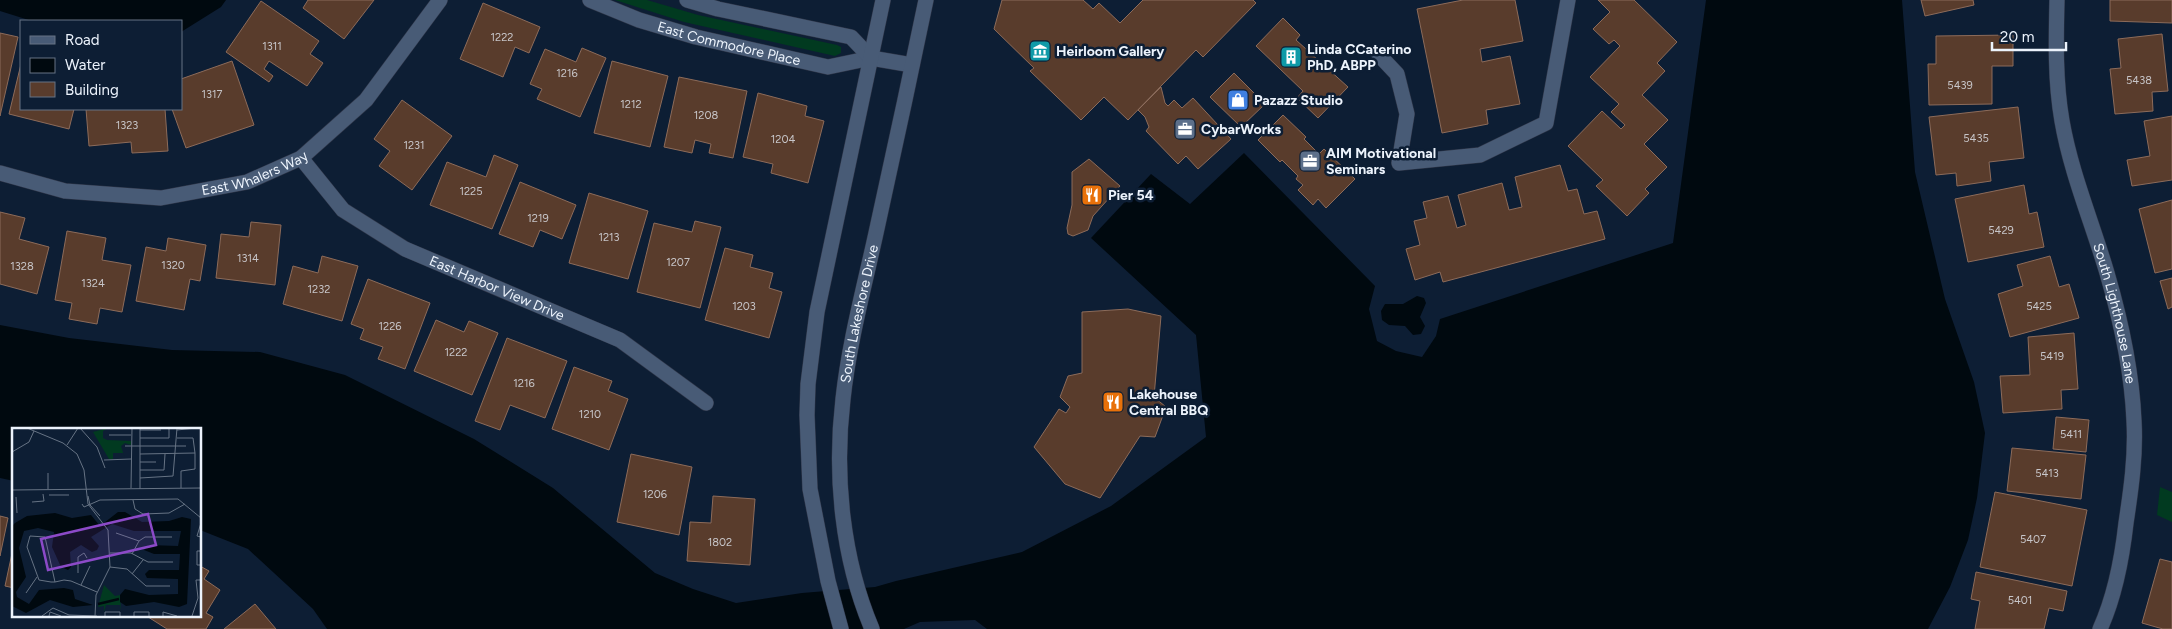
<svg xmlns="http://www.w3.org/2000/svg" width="2172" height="629" viewBox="0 0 2172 629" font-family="Figtree,sans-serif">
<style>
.green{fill:#013a20}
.water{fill:#00090f}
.building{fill:#593c2c;stroke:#8c6b5a}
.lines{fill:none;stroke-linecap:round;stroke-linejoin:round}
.minor-casing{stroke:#2f3648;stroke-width:16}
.minor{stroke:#485b76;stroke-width:15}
.labels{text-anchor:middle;stroke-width:5;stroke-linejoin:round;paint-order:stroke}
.number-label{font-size:11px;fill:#c7c5c8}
.street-label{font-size:14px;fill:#ecf3fc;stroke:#0d1e34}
.poi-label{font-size:14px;font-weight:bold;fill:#ecf3fc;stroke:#0d1e34;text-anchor:start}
.inset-river{fill:none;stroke:#00090f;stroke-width:2.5}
.inset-road{fill:none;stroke:#667384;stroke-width:1}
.view{fill:#8c4ac8;fill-opacity:0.15;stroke:#8c4ac8;stroke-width:2.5}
.inset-edge{fill:none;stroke:#ecf3fc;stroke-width:2.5}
</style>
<rect width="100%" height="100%" fill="#0d1e34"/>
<!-- green -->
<path class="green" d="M615,0H647L698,15L837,45L841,47V53L835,56L684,22Z
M2160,487L2172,492V522L2157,515Z"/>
<!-- water -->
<path class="water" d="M0,0H226L221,7L181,32V21H32L0,11Z
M1706,0H1902L1915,172L1945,299L1974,382L1985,433L1977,498L1968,540L1950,587L1928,629H987L975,620L920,622L904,629H327L313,609L248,549L200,530V429H14V481L0,478V325L69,338L172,350L260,352L345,375L474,439L553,488L655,573L693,589L736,603L802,593L875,587L896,581L1022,552L1111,506L1206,437L1196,335L1091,238L1151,174L1190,204L1244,153L1375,286L1369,309L1377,341L1396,351L1422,357L1436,336L1440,319L1673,243Z
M1417,296L1424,298L1426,303L1420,317L1425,326L1421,334L1413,335L1405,326L1389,325L1382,320L1381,311L1385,304H1403Z"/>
<!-- building -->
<path class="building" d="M308,0H374L344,39L303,8Z
M1002,0H1083L1093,9L1099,3L1120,23L1143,0H1253L1256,3L1203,57L1196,50L1128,120L1104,97L1081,120L1030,71L1034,68L994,29Z
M1463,0H1515L1523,41L1480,49L1482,62L1510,56L1520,104L1486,110L1488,124L1442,133L1417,9Z
M1598,0H1634L1677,42L1657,63L1665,71L1642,95L1668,120L1644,144L1667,167L1645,189L1649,193L1627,216L1596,186L1603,180L1568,146L1602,111L1621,129L1625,125L1611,112L1619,104L1590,77L1620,46L1614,40L1609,44L1593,29L1610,12Z
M1921,0H1973L1974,5L1925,16Z
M2110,0H2172V23L2110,21Z
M261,1L319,41L310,54L323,63L307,86L269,61L264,69L273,76L269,82L226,52Z
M483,3L540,27L529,53L515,47L503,77L460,59Z
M1283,18L1300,35L1296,40L1348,87L1318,118L1297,98L1303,91L1256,46Z
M0,33L18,37L0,116Z
M2162,34L2168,91L2152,92L2153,111L2115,114L2110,69L2121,68L2118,39Z
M2013,35V66H1992V104L1929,105L1928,64H1936V36Z
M582,48L606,58L580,117L537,99L542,89L530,84L545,49L576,62Z
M232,61L254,125L186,148L172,109H181V79Z
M612,61L668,76L650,147L594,133Z
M21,64V109H74L69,129L9,114Z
M1234,73L1265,104L1241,127L1210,97Z
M679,77L747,91L733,158L709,153L711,144L695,140L692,153L664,147Z
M1161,87L1165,103L1168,106L1174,100L1182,108L1193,98L1231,139L1198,169L1186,156L1178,164L1146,131L1149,127L1145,117L1138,110Z
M758,93L807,106L805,116L824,121L808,183L771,173L773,164L743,157Z
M402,100L452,136L412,190L379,166L390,151L374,139Z
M2018,107L2024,158L1989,162L1991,181L1957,186L1956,173L1936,175L1929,117Z
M86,109H165L168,151L132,153L131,142L89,146Z
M1283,115L1306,137L1304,139L1319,154L1324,149L1355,179L1326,208L1318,199L1313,205L1298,190L1303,185L1296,179L1298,176L1282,160L1280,162L1258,140Z
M2172,116V180L2132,186L2127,160L2150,156L2144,121Z
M494,155L518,165L492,229L430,205L447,162L486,177Z
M1089,159L1120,186L1093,216L1088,230L1073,236L1068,234L1067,228L1072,205V172Z
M1560,165L1568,191L1577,189L1584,214L1597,211L1605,239L1443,282L1440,272L1415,280L1406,249L1420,245L1414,221L1427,218L1423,202L1448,196L1457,228L1466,225L1458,195L1502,183L1509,210L1522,207L1515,177Z
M520,182L576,205L562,239L540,230L533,247L499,234Z
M2024,185L2029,214L2037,212L2044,247L1968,262L1955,199Z
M589,193L648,211L628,279L569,263Z
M2172,200V269L2155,273L2139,209Z
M0,212L25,218L19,239L49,247L37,294L0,284Z
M695,221L721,227L700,308L637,292L654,223L692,232Z
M251,222L281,225L275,285L216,278L221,234L249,237Z
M67,231L106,238L102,260L131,265L122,312L100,308L97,324L69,319L72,303L55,300Z
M168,238L206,245L200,281L190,279L184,310L136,301L146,247L166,251Z
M725,248L753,255L750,267L773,273L769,288L782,292L769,338L705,320Z
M322,256L358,266L342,321L283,304L293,266L318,273Z
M2050,256L2059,287L2069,284L2079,318L2010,337L1998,294L2023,286L2017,265Z
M2172,278V307L2168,309L2160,281Z
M368,279L430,303L405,369L378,359L383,347L360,339L364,329L351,324Z
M1128,309L1161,316L1154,397L1166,407L1155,437L1140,436L1100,498L1065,484L1034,447L1059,409L1066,413L1070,407L1060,397L1068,376L1082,373V312Z
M436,320L464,332L469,321L498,333L472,395L414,371Z
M2074,333L2078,389L2061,390L2062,409L2003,413L2000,376L2030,375L2028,337Z
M507,338L567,361L545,418L510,405L500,430L475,421Z
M574,367L612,381L608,391L628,399L609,450L552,429Z
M2056,417L2089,420L2086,452L2053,449Z
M2012,448L2086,455L2081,499L2007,491Z
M631,454L692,467L679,535L617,522Z
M1995,492L2087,510L2072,586L1980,567Z
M713,496L755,499L750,565L687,561L690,522L711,523Z
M0,516L8,518L0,556Z
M14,544V588L5,586Z
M2160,559L2172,562V629H2163L2142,623Z
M200,566L209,571L204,579L220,590L206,613L213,617L206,629H167L145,615H200Z
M1976,572L2067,591L2063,611L2049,608L2044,629H1975L1980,601L1971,599Z
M255,604L276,629H224Z"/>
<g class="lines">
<!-- minor casing -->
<g class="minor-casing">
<g id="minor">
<path id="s1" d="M590,0L639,20L696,37L828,67L871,58L912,65"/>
<path d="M687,0L718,9L851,37L871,58"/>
<path id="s2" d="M2057,0C2056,40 2055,81 2062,121C2071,173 2092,222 2107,273C2121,321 2132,372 2134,421C2136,455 2131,490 2126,523C2122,559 2115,596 2100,629"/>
<path d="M1379,55L1397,74L1407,114L1399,163L1480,155L1546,123L1568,0"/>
<path id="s3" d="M301,158L343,210L405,249L620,340L706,403"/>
<path id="s4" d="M0,173L65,191L161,198L247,182L301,158L366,100L440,0"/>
<path d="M841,629L828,581L810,489L807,415L808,384L817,312L883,0"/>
<path id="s5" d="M872,629C842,558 834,475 843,399C849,343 864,288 876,233C893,155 910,78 926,0"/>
</g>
</g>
<!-- minor -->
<use href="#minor" class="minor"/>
</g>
<!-- icons -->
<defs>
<g id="museum-square" transform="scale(1.125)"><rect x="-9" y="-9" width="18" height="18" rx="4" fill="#0f9aa8" stroke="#0d1e34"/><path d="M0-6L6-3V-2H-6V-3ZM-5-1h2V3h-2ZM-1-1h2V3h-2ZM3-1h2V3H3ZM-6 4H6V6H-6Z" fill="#fff"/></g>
<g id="building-square" transform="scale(1.125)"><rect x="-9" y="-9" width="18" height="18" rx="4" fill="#0f9aa8" stroke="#0d1e34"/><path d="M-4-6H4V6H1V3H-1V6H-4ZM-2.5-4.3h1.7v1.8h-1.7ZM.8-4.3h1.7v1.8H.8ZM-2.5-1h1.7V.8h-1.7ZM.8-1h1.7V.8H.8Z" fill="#fff"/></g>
<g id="shop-square" transform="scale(1.125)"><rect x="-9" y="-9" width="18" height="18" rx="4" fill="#3f7fe0" stroke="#0d1e34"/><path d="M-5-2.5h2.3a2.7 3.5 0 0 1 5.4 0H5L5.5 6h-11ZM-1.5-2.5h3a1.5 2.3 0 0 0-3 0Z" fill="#fff"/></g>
<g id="office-square" transform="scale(1.125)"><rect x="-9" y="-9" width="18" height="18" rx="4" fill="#5c6f8a" stroke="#0d1e34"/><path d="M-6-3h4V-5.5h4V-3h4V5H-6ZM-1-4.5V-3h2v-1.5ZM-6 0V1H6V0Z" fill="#fff"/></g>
<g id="restaurant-square" transform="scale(1.125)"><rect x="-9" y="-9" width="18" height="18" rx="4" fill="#e8710a" stroke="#0d1e34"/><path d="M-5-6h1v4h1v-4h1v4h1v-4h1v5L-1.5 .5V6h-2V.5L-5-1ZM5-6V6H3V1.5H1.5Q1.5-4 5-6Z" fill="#fff"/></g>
</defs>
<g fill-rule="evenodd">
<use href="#museum-square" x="1040" y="51"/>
<use href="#building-square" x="1291" y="57"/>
<use href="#shop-square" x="1238" y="100"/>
<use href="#office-square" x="1185" y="129"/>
<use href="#office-square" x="1310" y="161"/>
<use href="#restaurant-square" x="1092" y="195"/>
<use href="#restaurant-square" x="1113" y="402"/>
</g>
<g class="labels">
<!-- number labels -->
<g class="number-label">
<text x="502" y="41">1222</text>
<text x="272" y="50">1311</text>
<text x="567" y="77">1216</text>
<text x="2139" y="84">5438</text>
<text x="1960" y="89">5439</text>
<text x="212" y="98">1317</text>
<text x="631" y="108">1212</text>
<text x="706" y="119">1208</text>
<text x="127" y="129">1323</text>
<text x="1976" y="142">5435</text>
<text x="783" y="143">1204</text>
<text x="414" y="149">1231</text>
<text x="471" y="195">1225</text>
<text x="538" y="222">1219</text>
<text x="2001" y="234">5429</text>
<text x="609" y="241">1213</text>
<text x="248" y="262">1314</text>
<text x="678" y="266">1207</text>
<text x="173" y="269">1320</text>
<text x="22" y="270">1328</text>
<text x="93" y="287">1324</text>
<text x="319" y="293">1232</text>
<text x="744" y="310">1203</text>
<text x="2039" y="310">5425</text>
<text x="390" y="330">1226</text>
<text x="456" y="356">1222</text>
<text x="2052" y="360">5419</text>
<text x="524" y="387">1216</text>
<text x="590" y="418">1210</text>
<text x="2071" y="438">5411</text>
<text x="2047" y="477">5413</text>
<text x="655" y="498">1206</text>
<text x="2033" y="543">5407</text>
<text x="720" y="546">1802</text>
<text x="2020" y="604">5401</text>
</g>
<!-- street labels -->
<g class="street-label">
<text dy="5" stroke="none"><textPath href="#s1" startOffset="146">East Commodore Place</textPath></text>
<text dy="5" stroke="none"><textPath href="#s4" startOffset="261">East Whalers Way</textPath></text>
<text dy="5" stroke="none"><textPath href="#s3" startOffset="240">East Harbor View Drive</textPath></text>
<text dy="5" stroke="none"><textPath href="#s5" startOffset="321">South Lakeshore Drive</textPath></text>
<text dy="5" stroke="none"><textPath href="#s2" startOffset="321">South Lighthouse Lane</textPath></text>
</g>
<!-- poi labels -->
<g class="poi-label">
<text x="1307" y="54">Linda CCaterino<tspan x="1307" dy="16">PhD, ABPP</tspan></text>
<text x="1056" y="56">Heirloom Gallery</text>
<text x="1254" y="105">Pazazz Studio</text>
<text x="1201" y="134">CybarWorks</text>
<text x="1326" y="158">AIM Motivational<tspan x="1326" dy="16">Seminars</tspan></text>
<text x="1108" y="200">Pier 54</text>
<text x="1129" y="399">Lakehouse<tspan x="1129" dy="16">Central BBQ</tspan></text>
</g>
</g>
<!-- overview -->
<g transform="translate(12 428)">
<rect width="189" height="189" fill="#0d1e34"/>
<path d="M96,0L91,3V10L95,12L119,13V17L113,15L109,18L113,31L111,25H101V31H97L81,4ZM92,157L103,168L108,167L109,183L108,177H94L92,184V178L86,179Z" fill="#013a20"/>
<path d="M106,84H113L130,94L157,93L170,89L179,91L175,176L167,179L142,174L114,178L108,174V167L113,161L137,167L166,166V151L135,150L133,146L137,142H167L168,126H142L132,122L137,117L166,118L169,103H122L100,96L79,109L87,118L85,122L80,124L69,117L58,124L59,139L56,142L49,139L40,119L42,104L26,100L12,103L7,120L14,149L4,164L5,169L17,176L27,162L52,160L61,162L63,171L81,177L61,179L38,172L14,185L0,178V98L3,95L15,88L43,85L60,90L79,87L88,98Z" fill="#00090f"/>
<path class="inset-river" d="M86,176L107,171"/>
<path class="inset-road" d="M15,0L51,15L65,26L72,42L76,76L96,102L98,139L84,167L83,188M68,0L85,19L93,40M128,2H149M165,2L184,0M97,7H119M128,10H157V0M165,10H181L183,25V41L169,43V60M55,17L66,0M113,18H174M0,24L17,14L22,3M128,26L183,25M92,32L119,31M128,34H144M128,42H152L153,26M36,45V61M128,50L161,48L165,0M119,60L120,0M128,61V0M0,62L189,60M37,67H57M76,68L78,77L88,88M4,69L5,85M121,72L123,81L131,86L157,85L173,76M20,74L32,73L31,66M70,76L72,79L88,72L166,71L189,90M189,95L185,108L189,109M104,105L127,113M189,123H185V137H189M98,125H119L136,134H161M120,126L127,113L133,109H160M98,139L115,141L134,158H158M66,145V129L72,125L75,130M120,146L131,132M43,154L33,109L18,108L15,119L27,152L39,154H43L52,152L59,153L85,164M69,157L78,138M14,165L25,149M30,188L41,180L57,187L85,188M37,188L38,184L49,188M93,188V184H108V188M122,188V184H137V188M151,188V184L165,188M180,188L186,170L184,152H189"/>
<path class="view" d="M136,86L144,117L36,142L29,111Z"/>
<rect width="189" height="189" class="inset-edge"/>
</g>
<!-- legend -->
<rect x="20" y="20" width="162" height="90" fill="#0d1e34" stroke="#667384"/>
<rect x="30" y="36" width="25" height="8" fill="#485b76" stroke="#667384"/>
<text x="65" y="45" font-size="15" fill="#ecf3fc">Road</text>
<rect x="30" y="58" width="25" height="15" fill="#00090f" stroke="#667384"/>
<text x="65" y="70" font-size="15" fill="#ecf3fc">Water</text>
<rect x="30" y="82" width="25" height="15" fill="#593c2c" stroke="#667384"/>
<text x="65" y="95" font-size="15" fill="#ecf3fc">Building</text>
<!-- scale -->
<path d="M1992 42v8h74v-8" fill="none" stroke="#ecf3fc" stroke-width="2.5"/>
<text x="2000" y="42" font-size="15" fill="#ecf3fc" stroke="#0d1e34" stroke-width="4" paint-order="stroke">20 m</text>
</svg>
